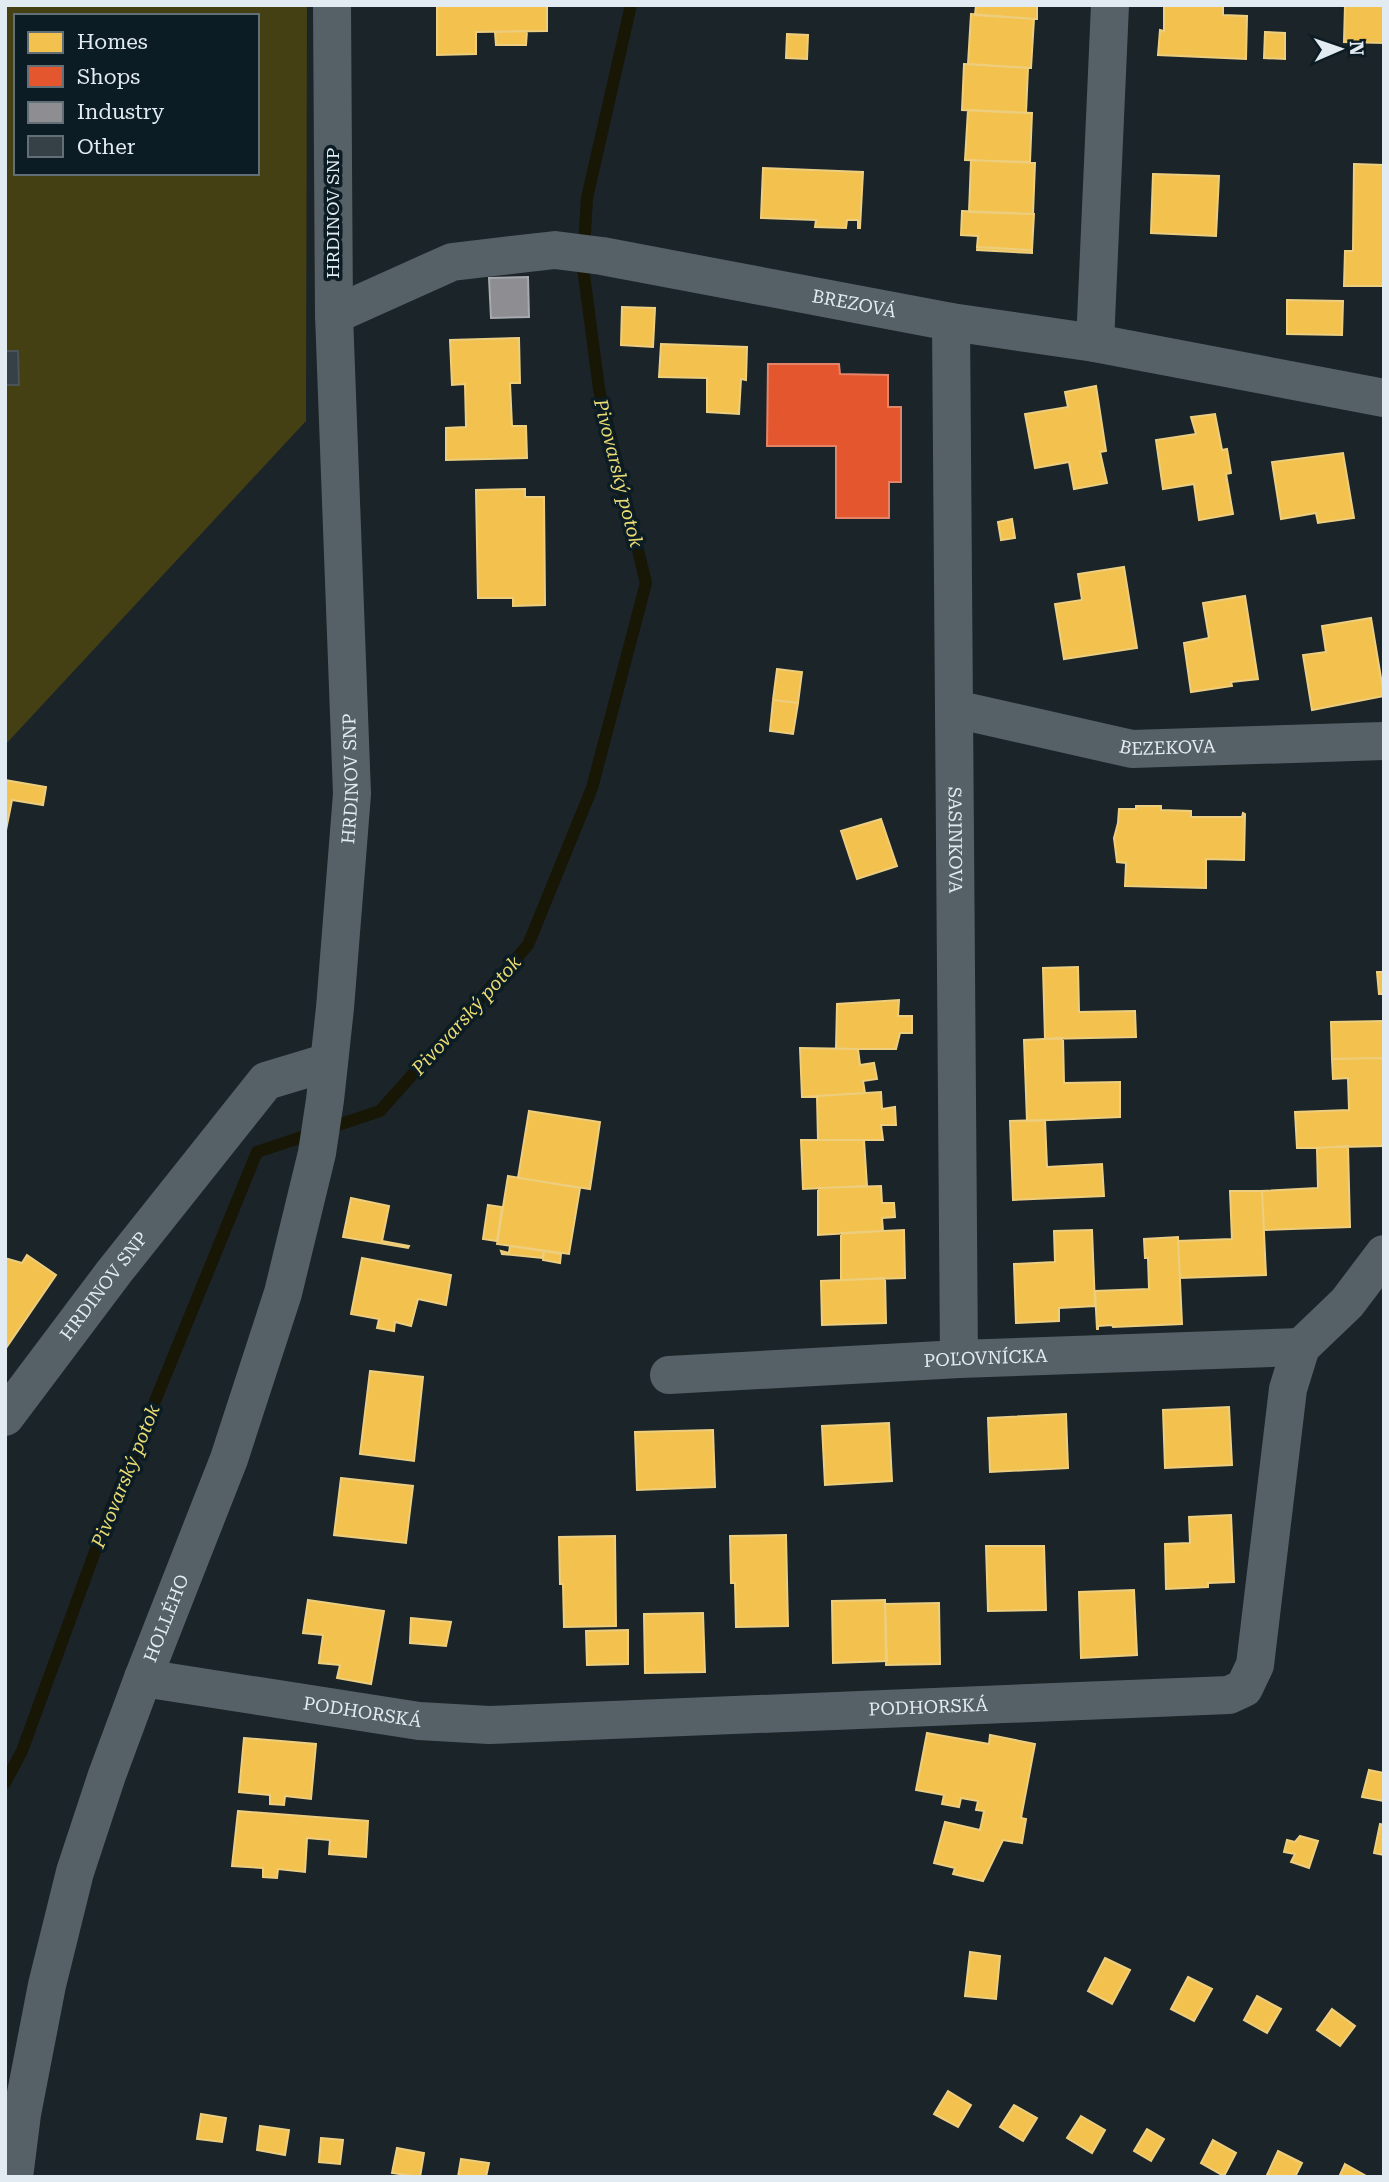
<svg xmlns="http://www.w3.org/2000/svg" width="1389" height="2182" viewBox="0 0 1389 2182" font-family="'Roboto Serif',serif">
<style>
.green{fill:#444013;fill-rule:evenodd}
.homes{fill:#f2c14e;stroke:#edce7f;stroke-width:2}
.shops{fill:#e4572e;stroke:#e38368;stroke-width:2}
.industry{fill:#8d8d92;stroke:#a6a9ae;stroke-width:2}
.lines{fill:none;stroke-linecap:round;stroke-linejoin:round}
.stream{stroke:#181605;stroke-width:12}
.building{fill:#354147;stroke:#4c5357;stroke-width:2}
.street{stroke:#566167;stroke-width:38}
.labels{text-anchor:middle;stroke-width:7;stroke-linejoin:round;paint-order:stroke}
.street-label{font-size:18px;fill:#e2ebf1;stroke:#0c1c24}
.water-label{font-size:19px;font-style:italic;fill:#eadc73;stroke:#0c1c24}
</style>
<rect width="100%" height="100%" fill="#1b2428"/>
<!-- green -->
<path class="green" d="M5,5H307L306,421L5,745ZM16,16H257V173H16Z"/>
<!-- homes -->
<path class="homes" d="M437,5H547V31L476,32V54L437,55Z
M976,5H1037V19L975,15Z
M1164,5H1223V15L1247,16L1246,59L1158,55L1160,30L1164,31Z
M1345,5H1384V43L1344,42Z
M971,14L1034,19L1031,68L968,64Z
M527,31L526,45H496L495,32Z
M1265,32L1285,33V59L1264,58Z
M787,34L808,35L807,59L786,58Z
M964,64L1028,68L1026,113L962,110Z
M968,110L1032,113L1030,162L965,160Z
M971,160L1035,163L1033,214L969,212Z
M1354,164L1384,165V286H1344L1345,251H1353Z
M763,168L863,172L860,228H858V220H847L846,228L815,227L816,220L761,218Z
M1153,174L1219,176L1216,236L1151,233Z
M962,211L1034,214L1032,250L977,247L978,236L961,235Z
M977,247L1032,250V253L977,250Z
M1287,300L1343,301L1342,335L1287,334Z
M622,307L655,308L653,347L621,345Z
M519,338L520,383H510L512,426H526L527,458L446,460V428L466,427L465,384L452,385L450,340Z
M661,344L747,347L746,380L741,379L739,414L707,412V378L659,377Z
M1096,386L1106,451L1100,452L1107,483L1074,489L1069,462L1035,468L1025,414L1068,407L1065,392Z
M1215,414L1222,450L1227,449L1231,473L1226,474L1233,514L1199,520L1194,484L1163,489L1156,440L1196,434L1191,417Z
M1343,453L1354,518L1318,523L1316,513L1281,519L1272,462Z
M525,489V497H544L545,605L513,606V598H478L476,490Z
M1012,519L1015,538L1001,540L998,522Z
M1124,567L1137,648L1064,659L1055,604L1082,600L1078,574Z
M1245,596L1258,679L1231,682L1232,686L1191,692L1184,643L1209,638L1203,603Z
M1371,618L1384,696L1312,710L1303,655L1326,652L1322,626Z
M777,669L802,672L798,703L773,700Z
M773,700L798,703L793,734L770,731Z
M5,780L46,787L43,805L12,800L5,835Z
M1136,806H1161V810L1191,811V817H1242L1243,813L1245,814L1244,860L1206,859V888L1125,886L1126,863L1117,862L1114,838L1118,823L1119,809H1136Z
M881,819L897,866L857,879L841,831Z
M1078,967L1079,1012L1135,1011L1136,1037L1045,1039L1043,968Z
M1377,972H1384V994H1379Z
M899,1000L898,1016H912V1033H900L896,1049H836L837,1004Z
M1384,1021V1058L1332,1059L1331,1022Z
M1063,1038L1064,1083L1120,1082V1117L1027,1121L1024,1040Z
M800,1048L858,1049L860,1065L874,1063L877,1079L863,1081L865,1093L802,1097Z
M1384,1058V1146L1297,1148L1295,1112L1349,1110L1348,1078L1333,1079L1332,1059Z
M881,1092L882,1109L895,1107L896,1125H881L883,1140H818L817,1096Z
M529,1111L600,1122L590,1189L518,1178Z
M1045,1120L1047,1167L1102,1164L1104,1196L1013,1200L1010,1121Z
M801,1140H864L867,1186L803,1189Z
M1348,1146L1350,1227L1264,1230L1262,1191L1318,1188L1317,1148Z
M508,1176L580,1188L569,1254L497,1244Z
M881,1186L882,1203H894L895,1217L882,1218L883,1231L818,1235V1188Z
M1230,1191H1262L1266,1275L1180,1278L1178,1241L1232,1239Z
M351,1198L389,1206L382,1241L409,1246L408,1248L343,1237Z
M488,1205L502,1207L497,1241L483,1239Z
M904,1230L905,1278L841,1280V1233Z
M1092,1230L1095,1306L1059,1308V1321L1016,1323L1014,1264L1055,1262L1054,1231Z
M1178,1237L1182,1324L1113,1327L1112,1325L1098,1326V1329H1097L1095,1291L1149,1289L1148,1258H1145L1144,1239Z
M510,1246L544,1251L542,1258L502,1254L501,1251L509,1253Z
M544,1251L561,1254L560,1263L543,1260Z
M27,1255L56,1275L6,1348L5,1258L22,1263Z
M362,1258L451,1275L446,1305L418,1299L411,1326L395,1322L394,1331L377,1328L379,1319L351,1314Z
M885,1278L886,1323L822,1325L821,1281Z
M370,1371L423,1377L414,1461L360,1454Z
M1229,1407L1232,1465L1165,1468L1163,1410Z
M1066,1414L1068,1468L990,1472L988,1418Z
M889,1423L892,1481L825,1485L822,1426Z
M713,1430L715,1487L637,1490L635,1432Z
M341,1478L413,1486L406,1543L334,1535Z
M1231,1515L1234,1582L1208,1583V1587L1166,1589L1165,1544L1190,1543L1189,1517Z
M786,1535L788,1626L736,1627L735,1583H731L730,1536Z
M615,1536L616,1626L564,1627L563,1584H560L559,1537Z
M986,1546H1044L1046,1610L988,1611Z
M1134,1590L1137,1655L1081,1658L1079,1592Z
M308,1600L384,1611L371,1684L337,1678L340,1665L319,1663L323,1635L303,1633Z
M885,1600L887,1661L833,1663L832,1601Z
M939,1603L940,1664L886,1665L885,1604Z
M703,1613L705,1672L645,1673L644,1614Z
M411,1618L451,1622L446,1646L410,1643Z
M628,1630V1664L587,1665L586,1631Z
M927,1733L989,1744L990,1735L1035,1744L1021,1818L1026,1819L1022,1843L1003,1840L983,1881L953,1874L955,1868L934,1863L945,1822L980,1830L984,1811L976,1810L978,1801L961,1798L959,1807L942,1804L944,1795L916,1790Z
M244,1738L316,1744L311,1799L285,1796L284,1805L270,1804V1795L239,1792Z
M1369,1770L1384,1773V1801L1362,1797Z
M238,1811L368,1821L366,1857L329,1854L330,1840L307,1838L305,1872L278,1869L277,1878L263,1877V1868L232,1866Z
M1380,1824L1384,1825V1855L1374,1853Z
M1300,1836L1318,1841L1309,1868L1291,1862L1295,1854L1284,1852L1287,1840L1295,1842Z
M970,1952L1000,1956L996,1999L965,1996Z
M1105,1958L1130,1970L1112,2004L1088,1991Z
M1188,1977L1212,1989L1194,2021L1171,2009Z
M1257,1996L1281,2009L1267,2033L1244,2020Z
M1332,2009L1355,2026L1340,2046L1317,2030Z
M948,2091L971,2105L958,2127L934,2114Z
M1014,2105L1037,2118L1023,2141L1000,2127Z
M201,2114L226,2118L222,2142L197,2139Z
M1081,2116L1105,2130L1092,2153L1067,2138Z
M260,2126L289,2130L285,2155L257,2150Z
M1147,2129L1164,2139L1151,2161L1134,2151Z
M321,2138L343,2140L340,2164L319,2162Z
M1213,2140L1236,2153L1224,2176L1201,2163Z
M397,2148L424,2153L420,2177L392,2173Z
M1278,2151L1302,2163L1295,2177H1271L1267,2175Z
M461,2159L489,2163L486,2177H458Z
M1345,2164L1368,2177H1339Z"/>
<!-- shops -->
<path class="shops" d="M768,364H839L840,374L888,375V407H901V482H889V518H836V446H767Z"/>
<!-- industry -->
<path class="industry" d="M528,277L529,317L491,318L489,278Z"/>
<g class="lines">
<!-- stream -->
<path class="stream" d="M5,1783L22,1751L108,1516L257,1152L380,1111L528,945L592,788L646,583L599,389L583,267L587,198L631,5"/>
</g>
<!-- building -->
<path class="building" d="M5,351H18L19,385H5Z"/>
<g class="lines">
<!-- street -->
<g class="street">
<path id="s1" d="M334,315L452,262L555,250L602,256L951,322L1095,343L1384,398"/>
<path id="s2" d="M951,322L959,1359"/>
<path d="M1095,343L1110,5"/>
<path id="s3" d="M955,709L1132,749L1384,741"/>
<path id="s4" d="M669,1375L959,1359L1301,1347"/>
<path id="s5" d="M5,1417L114,1272L266,1081L329,1062"/>
<path id="s6" d="M143,1678L419,1721L489,1725L1229,1695L1244,1688L1255,1665L1288,1389L1301,1347L1347,1303L1384,1254"/>
<path id="s7" d="M14,2177L22,2114L47,1985L75,1872L107,1775L143,1678L229,1459L283,1293L317,1153L325,1100L335,1008L352,794L334,315L332,5"/>
</g>
</g>
<g class="labels">
<!-- street labels -->
<g class="street-label">
<text transform="translate(333 213) rotate(-90)" y="6">HRDINOV SNP</text>
<text dy="6" stroke="none"><textPath href="#s1" startOffset="537">BREZOVÁ</textPath></text>
<text dy="6" stroke="none"><textPath href="#s3" startOffset="217">BEZEKOVA</textPath></text>
<text dy="6" stroke="none"><textPath href="#s7" startOffset="1447">HRDINOV SNP</textPath></text>
<text dy="6" stroke="none"><textPath href="#s2" startOffset="518">SASINKOVA</textPath></text>
<text dy="6" stroke="none"><textPath href="#s5" startOffset="164">HRDINOV SNP</textPath></text>
<text dy="6" stroke="none"><textPath href="#s4" startOffset="317">POĽOVNÍCKA</textPath></text>
<text dy="6" stroke="none"><textPath href="#s7" startOffset="581">HOLLÉHO</textPath></text>
<text dy="6" stroke="none"><textPath href="#s6" startOffset="789">PODHORSKÁ</textPath></text>
<text dy="6" stroke="none"><textPath href="#s6" startOffset="222">PODHORSKÁ</textPath></text>
</g>
<!-- water labels -->
<g class="water-label">
<text transform="translate(619 473) rotate(76)" y="7">Pivovarský potok</text>
<text transform="translate(466 1015) rotate(-48)" y="7">Pivovarský potok</text>
<text transform="translate(125 1476) rotate(-68)" y="7">Pivovarský potok</text>
</g>
</g>
<!-- border -->
<rect width="1389" height="2182" fill="none" stroke="#e2ebf1" stroke-width="14"/>
<!-- legend -->
<rect x="14" y="14" width="245" height="161" fill="#0c1c24" stroke="#626f76" stroke-width="2"/>
<rect x="28" y="32" width="35" height="21" fill="#f2c14e" stroke="#626f76" stroke-width="2"/>
<text x="77" y="49" font-size="21" fill="#e2ebf1">Homes</text>
<rect x="28" y="66" width="35" height="21" fill="#e4572e" stroke="#626f76" stroke-width="2"/>
<text x="77" y="84" font-size="21" fill="#e2ebf1">Shops</text>
<rect x="28" y="102" width="35" height="21" fill="#8d8d92" stroke="#626f76" stroke-width="2"/>
<text x="77" y="119" font-size="21" fill="#e2ebf1">Industry</text>
<rect x="28" y="136" width="35" height="21" fill="#354147" stroke="#626f76" stroke-width="2"/>
<text x="77" y="154" font-size="21" fill="#e2ebf1">Other</text>
<!-- north arrow -->
<g transform="translate(1340 49) rotate(88)" stroke="#0c1c24" stroke-width="5" paint-order="stroke">
<path d="M0-5L12 26L0 18L-12 26Z" fill="#e2ebf1"/>
<text y="-10" font-size="19" font-weight="bold" text-anchor="middle" fill="#e2ebf1">N</text>
</g>
</svg>
